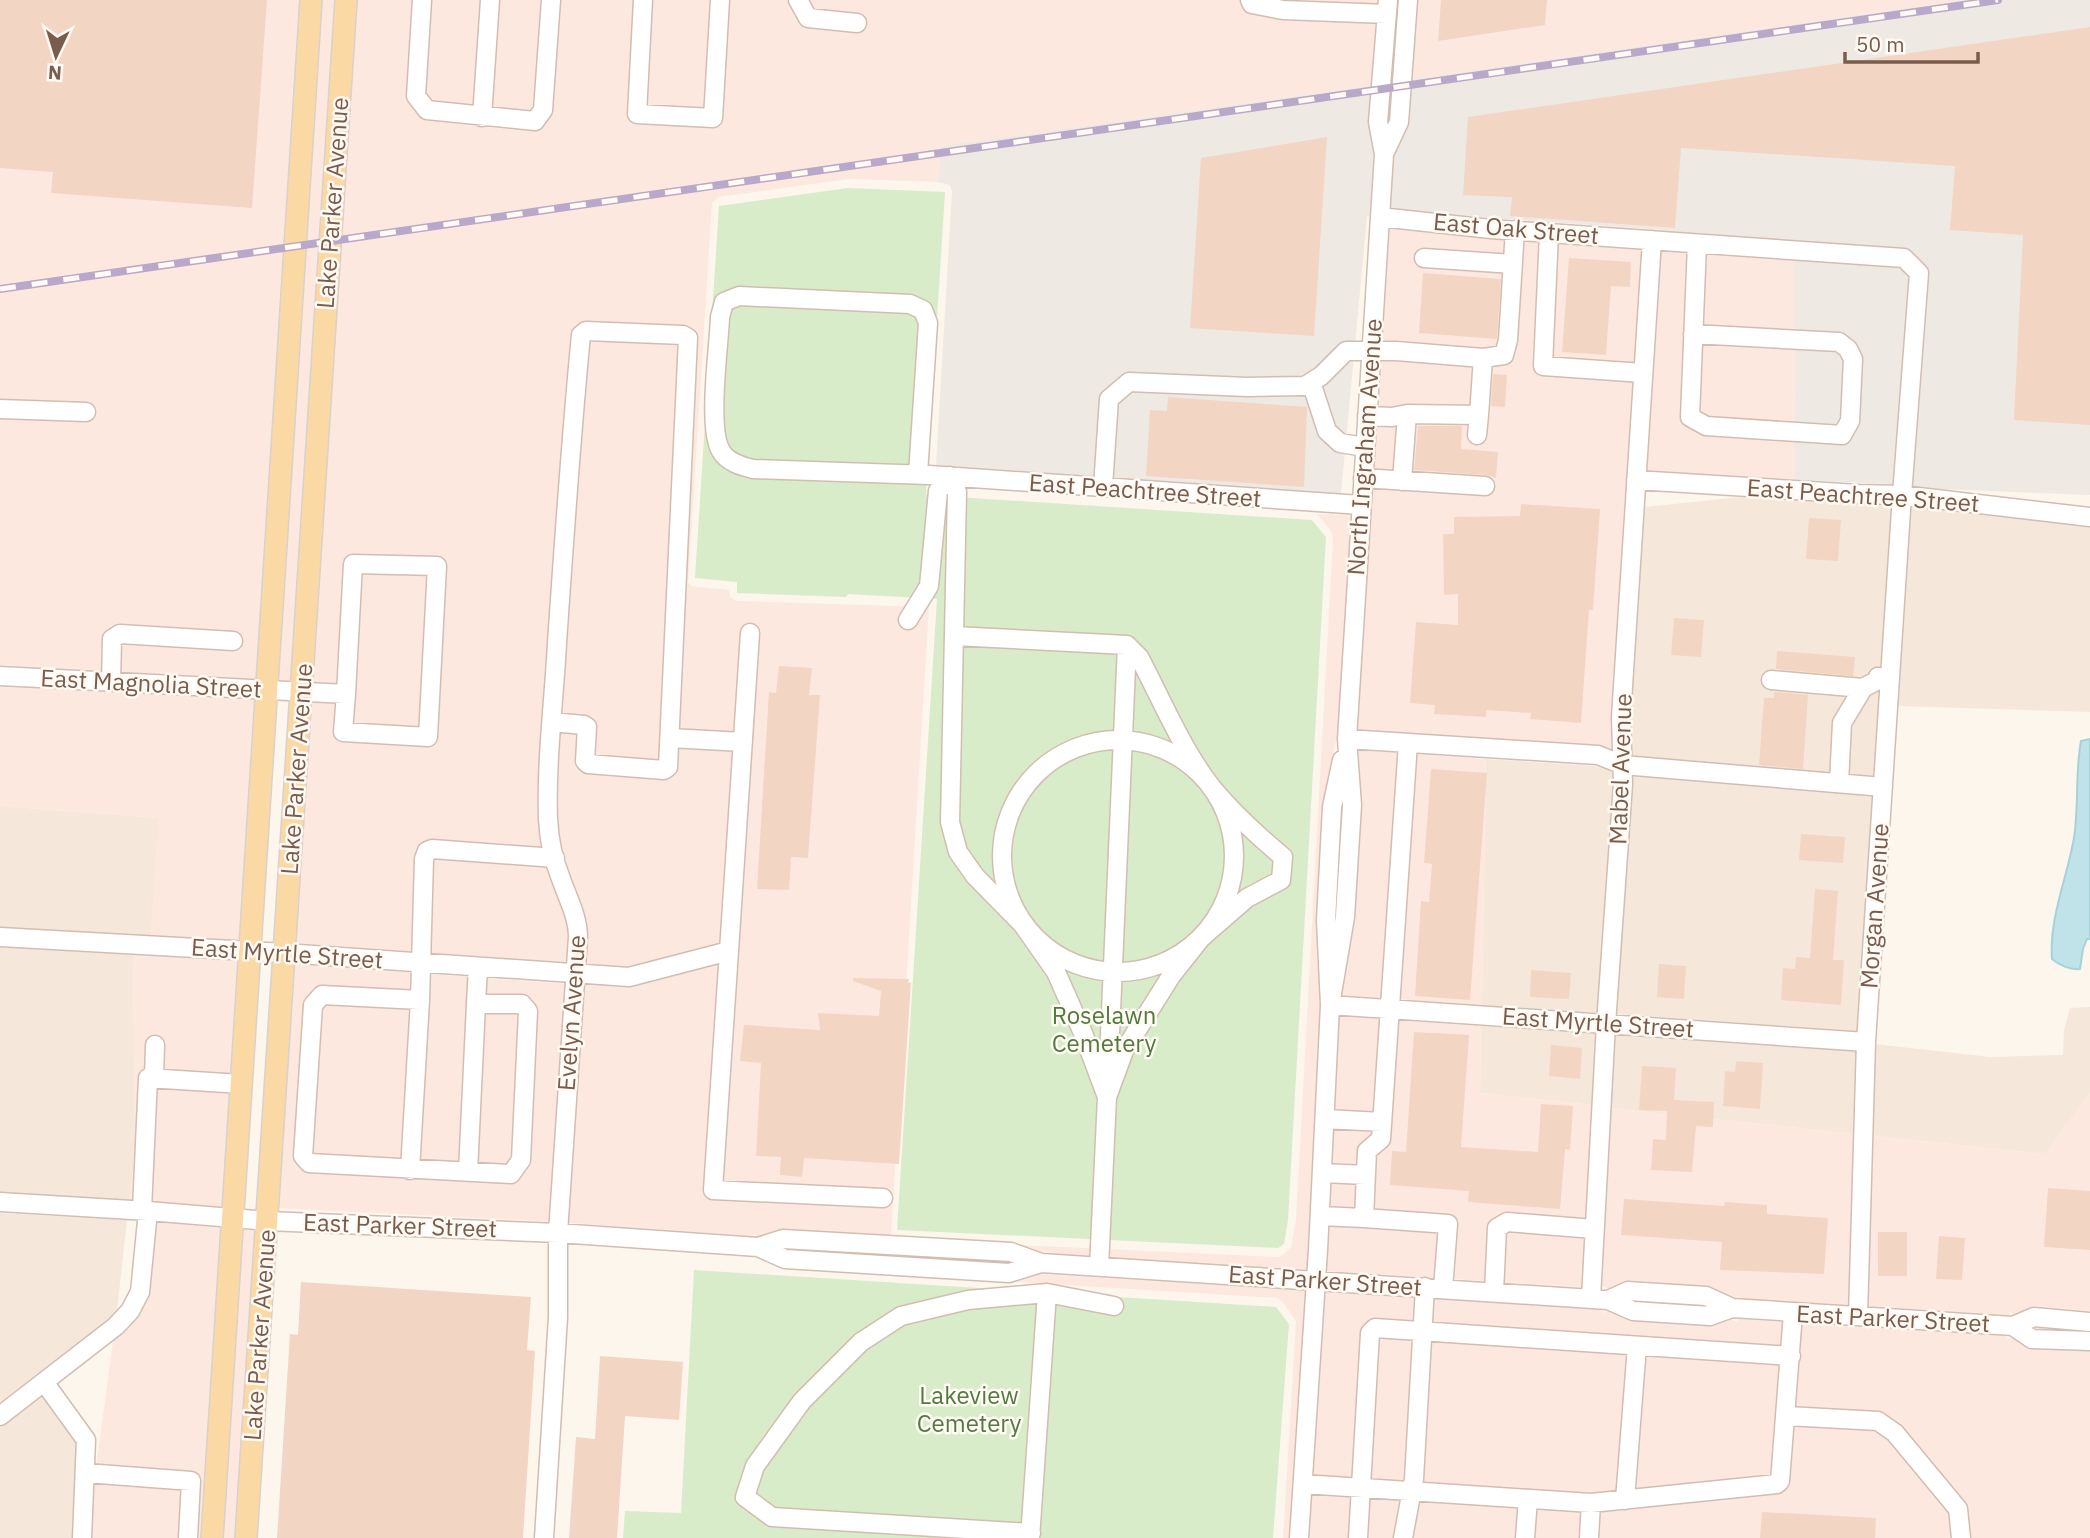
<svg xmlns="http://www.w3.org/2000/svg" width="2090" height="1538" viewBox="0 0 2090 1538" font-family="'IBM Plex Sans',sans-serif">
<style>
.residential{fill:#f5e8da}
.commercial{fill:#fde8e0}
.industrial{fill:#efe9e4}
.green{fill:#d8ecc9}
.water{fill:#bfe3e8;stroke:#a5d3da;stroke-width:2}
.building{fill:#f3d5c3}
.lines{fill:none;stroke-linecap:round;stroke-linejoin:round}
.minor-casing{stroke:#d1beb0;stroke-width:21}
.major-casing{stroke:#dad1cd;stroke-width:24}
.minor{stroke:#fff;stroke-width:18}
.major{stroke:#fbd9a5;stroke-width:21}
.rail-casing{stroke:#b9a8c9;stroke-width:8}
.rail{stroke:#fffaf3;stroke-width:5;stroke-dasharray:16;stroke-linecap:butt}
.labels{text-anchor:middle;stroke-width:5;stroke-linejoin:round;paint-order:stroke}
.street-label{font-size:24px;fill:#7a5c4d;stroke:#fffaf3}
.park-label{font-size:24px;fill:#537a41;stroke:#fffaf3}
</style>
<rect width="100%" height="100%" fill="#fdf6ec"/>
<!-- residential -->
<path class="residential" d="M1741,497L1892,505L1858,1031L1616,1014L1632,785L1630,717L1644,507Z
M1910,506L2090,527V712L1897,706Z
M1486,759L1596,766L1614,773L1598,1013L1482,1005Z
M0,806L159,818L151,936L0,928Z
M0,947L133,955L135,1146L130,1200L0,1192Z
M2090,1007V1093L2045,1154L1873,1136L1875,1044L1990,1057L2063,1055L2064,1030L2070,1008Z
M1481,1026L1596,1034L1592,1105L1480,1093Z
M1614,1035L1857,1051L1855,1134L1610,1108Z
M0,1213L127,1220L117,1311L110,1319L0,1403Z
M43,1396L77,1443L73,1538H0V1428Z"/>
<!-- commercial -->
<path class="commercial" d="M0,0H302L258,679L0,665Z
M320,0H337L294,682L276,680Z
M355,0H413L407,96L409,103L420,117L426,120L472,126L534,131L542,127L552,111L560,0H1379L1372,85L941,146L938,182L849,179L718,197L712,203L688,583L691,586L729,590L730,597L737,601L929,607L891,1235L783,1229L759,1236L754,1234L752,1236L559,1222L277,1208L293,964L582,985L584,964L295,943Z
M431,0H481L473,105L431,100L426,93Z
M499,0H542L534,106L531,110L492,107Z
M1417,0H1964L1412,79Z
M1389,228L1490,239L1642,250L1612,716L1613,748L1357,730Z
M1661,246L1794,259L1795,480L1646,471Z
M1317,514L1352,515L1338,730L1323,807L1317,920L1321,1005L1308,1270L1048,1254L1047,1251L1041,1253L1019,1245L1278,1257L1283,1255L1291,1247L1296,1220L1333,538L1331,531Z
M0,686L257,700L242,940L151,936L158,818L0,806Z
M1357,750L1486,759L1482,1005L1341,995L1354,917L1361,806Z
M133,955L240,961L224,1207L130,1200L135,1146Z
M1339,1016L1481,1026L1480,1093L1592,1105L1582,1287L1326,1271Z
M2090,1093V1311L2035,1306L2014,1314L2010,1312L2008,1315L1868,1306L1873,1136L2045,1154Z
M1610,1108L1855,1134L1850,1306L1739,1299L1738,1296L1733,1298L1707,1286L1629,1280L1608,1289L1604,1286L1600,1289Z
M156,1222L223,1228L202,1538H91L95,1475L113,1341L136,1318L148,1298Z
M241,1229L257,1231L237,1538H221Z
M1040,1274L1307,1290L1290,1538H1283L1296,1321L1282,1301L1277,1298L1016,1282Z
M1325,1291L1602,1309L1603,1313L1608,1311L1632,1321L1709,1326L1731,1319L1737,1322L1738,1319L2006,1336L2007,1339L2012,1337L2032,1349L2090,1351V1538H1309Z"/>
<!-- industrial -->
<path class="industrial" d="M1964,0H2090V495L1940,489L1894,484L1795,480L1794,259L1661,246V230L1492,218L1390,208L1394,156L1408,123L1412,79Z
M1372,85L1369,122L1375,153L1372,159L1375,160L1371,216H1367L1341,494L936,465L952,192L950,185L938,182L941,146Z"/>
<!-- green -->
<path class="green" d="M848,188L945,192L926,495L1312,520L1326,537L1288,1220L1284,1244L1278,1248L897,1230L937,599L848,594L846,597L737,593V582L695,578L719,206Z
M694,1270L1276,1307L1289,1324L1273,1538H623L625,1511L681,1513Z"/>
<!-- water -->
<path class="water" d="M2090,739V939H2087L2083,949L2080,969C2070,970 2059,965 2052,959C2049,918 2067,878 2074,838C2079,806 2075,773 2081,741Z"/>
<!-- building -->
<path class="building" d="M0,0H267L252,208L51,193L53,172L0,168Z
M1441,0H1547L1545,25L1438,41Z
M2090,27V425L2014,420L2023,235L1950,230L1955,166L1681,148L1675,228L1510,216L1512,197L1463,195L1468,117Z
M1327,137L1314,336L1190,328L1201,158Z
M1569,258L1631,262L1630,287L1611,286L1606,355L1562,352Z
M1423,273L1501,279L1497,339L1419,333Z
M1493,374L1507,375L1505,407L1491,406Z
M1168,397L1307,407L1304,487L1146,476L1150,410L1167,411Z
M1418,426H1462L1461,449L1498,452L1496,478L1486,475L1414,470Z
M1521,504L1600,509L1593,610H1589L1581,723L1530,719L1531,713L1486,710V717L1434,714L1435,705L1410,703L1416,622L1458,625V594L1444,595L1443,534H1454V517L1520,516Z
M1809,518L1841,520L1838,561L1806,559Z
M1674,618L1704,620L1701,657L1671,655Z
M1777,651L1855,657L1853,676L1776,669Z
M779,666L812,668L809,695H820L808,858L791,857L789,890L757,889L769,692L776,693Z
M1774,692L1808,695L1803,769L1759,765L1764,698H1774Z
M1431,769L1487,773L1470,1000L1415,996L1421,901L1429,902L1432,864L1424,863Z
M1801,834L1845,837L1843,863L1799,860Z
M1815,889L1838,891L1833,960H1844L1841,1005L1781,1000L1783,968L1795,969L1796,957L1810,958Z
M1659,964L1686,966L1684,999L1657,997Z
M1531,970L1571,973L1569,999L1530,997Z
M853,978L909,979L908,983L911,982L899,1164L804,1158L802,1177L780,1175L781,1157L756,1156L761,1063L740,1061L744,1025L820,1030L818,1013L879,1016L881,991L853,981Z
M1414,1032L1469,1035L1461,1147L1538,1152L1541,1104L1573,1106L1570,1150L1565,1149L1560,1209L1468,1202L1469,1191L1390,1185L1392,1151L1406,1152Z
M1551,1045L1582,1048L1580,1079L1549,1076Z
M1736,1061L1763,1063L1760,1109L1723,1106L1725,1071L1735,1072Z
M1642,1066L1676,1068L1674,1100L1714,1102L1713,1127L1696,1126L1692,1172L1651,1170L1653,1139L1666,1140L1667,1111L1639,1110Z
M2048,1188L2090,1191V1250L2044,1247Z
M1624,1199L1724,1206L1725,1202L1767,1205V1214L1828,1218L1824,1274L1720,1270L1722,1242L1621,1235Z
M1878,1232H1907V1276H1878Z
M1939,1236L1965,1238L1962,1280L1936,1279Z
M301,1282L531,1297L527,1350L535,1351L523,1538H277L290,1334L298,1335Z
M600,1356L683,1362L679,1420L625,1416L617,1538H569L576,1437L595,1439Z
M1762,1512L1876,1518L1875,1538H1760Z"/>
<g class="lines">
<!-- minor casing -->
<g class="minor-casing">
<path id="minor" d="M422,0L416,96L427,110L535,121L543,110L551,0
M643,0L637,114L713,118L720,0
M798,0L808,18L857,23
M1250,0L1252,4L1283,10L1387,14
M482,117L490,0
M1384,154L1399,122L1408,0
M1380,217L1491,229L1904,258L1919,273L1902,495L1866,1042L1858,1316
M1549,233L1543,366L1643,373
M1424,258L1513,264
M1693,334L1839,342L1848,349L1853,359L1850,421L1842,435L1706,426L1690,417L1697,244
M1483,358L1504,355L1508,340L1515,230
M1311,382L1327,431L1340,443L1365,447
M0,409L86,412
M1367,416L1392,417L1407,414
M1477,435L1479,415
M918,474L928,323L923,310L910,304L739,296L724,302L720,317C719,347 707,428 721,451C727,462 741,466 753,469L929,475L1361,505
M1363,478L1485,486
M1636,480L1858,494L1902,495L2090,517
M1103,487L1109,399L1129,382L1247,387L1305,386L1321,376L1346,351H1396L1483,358L1479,415L1407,414L1402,481
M908,620L929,586L938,491L950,476L957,492L950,822L958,852L975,876L1023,925L1056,972L1083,1033L1107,1097L1099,1267
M954,636L1127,645L1139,657C1162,700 1182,750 1213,789C1234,814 1258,836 1283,857L1281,880L1247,898L1201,938L1171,976L1124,1051L1107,1097
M0,676L346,694L343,732L428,737L437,566L353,564L346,694
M1771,680L1863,688
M111,682L112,639L120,634L233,641
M670,738L743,742
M1347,739L1598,755L1623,765L1883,787
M1002 856a116 116 0 1 1 232 0a116 116 0 1 1-232 0Z
M1408,743L1381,1139L1367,1151L1364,1218L1448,1224L1443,1289
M1839,783L1842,723L1863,688L1876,681L1878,677L1890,678
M0,937L285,953L629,977L729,951L750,633
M729,951L713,1190L883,1198
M478,967L476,1004H522L528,1011L521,1160L511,1174L309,1163L303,1156L313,1005L322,995L420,1000L424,859L427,851L432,849L555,858
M1330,1005L1345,917L1352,805L1347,739L1384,154L1378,122L1388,0
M1330,1005L1866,1042
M154,1078L155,1045
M1108,1080L1127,645
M1325,1119L1382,1122
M410,1170L420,1000
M468,1172L476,1004
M1322,1173L1366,1175
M0,1202L148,1211L267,1221L558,1233L758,1247L785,1259L1009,1273L1041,1263
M142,1210L148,1078L241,1084
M1320,1216L1364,1218
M758,1247L783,1239L1011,1252L1041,1263L1608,1300L1633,1311L1710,1316L1732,1308
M1494,1292L1497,1228L1507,1222L1594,1229
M1591,1298L1606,1024L1623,784L1621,717L1652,240
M1608,1300L1628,1291L1706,1296L1732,1308L2013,1326L2034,1317L2090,1322
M2013,1326L2032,1339L2090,1341
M44,1382L86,1440L82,1538
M0,1416L116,1326L130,1311L140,1292L148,1211
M1787,1416L1878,1421L1895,1433L1958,1509L1961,1538
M86,1473L191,1481L188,1538
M1303,1484L1591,1503L1777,1484L1780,1481L1793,1313
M1625,1500L1637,1346
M1031,1533L772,1517L745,1497L755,1466L802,1401L861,1342L901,1316L968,1300L1047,1293L1114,1306
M544,1538L558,1317V1233L578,937C578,916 567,897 560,876C553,859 549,838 548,819C546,761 554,701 557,643C564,540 571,437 581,335L586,331L683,335L688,338L668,767L664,770L588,764L585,761L587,727L584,725L552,722
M1030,1538L1047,1293
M1299,1538L1318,1250L1330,1005L1326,920L1332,807L1342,760
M1358,1538L1370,1333L1375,1328L1791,1356
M1403,1538L1414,1479L1425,1287
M1525,1538L1528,1499
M1589,1538L1591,1503"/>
</g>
<!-- major casing -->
<g class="major-casing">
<path id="major" d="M212,1538L311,0
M246,1538L346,0"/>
</g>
<!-- minor -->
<use href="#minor" class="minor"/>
<!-- major -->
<use href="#major" class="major"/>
<!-- rail casing -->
<g class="rail-casing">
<path id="rail" d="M0,289L1998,0"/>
</g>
<!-- rail -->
<use href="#rail" class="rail"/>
</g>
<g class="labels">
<!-- street labels -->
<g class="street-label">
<text transform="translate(333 203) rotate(-86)" y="8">Lake Parker Avenue</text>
<text transform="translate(1516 229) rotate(5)" y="8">East Oak Street</text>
<text transform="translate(1365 447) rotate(-86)" y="8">North Ingraham Avenue</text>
<text transform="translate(1145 491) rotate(4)" y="8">East Peachtree Street</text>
<text transform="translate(1863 496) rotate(4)" y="8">East Peachtree Street</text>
<text transform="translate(151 684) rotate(3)" y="8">East Magnolia Street</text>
<text transform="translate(297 769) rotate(-86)" y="8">Lake Parker Avenue</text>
<text transform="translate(1621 769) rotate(-88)" y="8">Mabel Avenue</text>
<text transform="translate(1875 906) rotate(-86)" y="8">Morgan Avenue</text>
<text transform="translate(287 954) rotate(4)" y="8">East Myrtle Street</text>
<text transform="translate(572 1013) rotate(-86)" y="8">Evelyn Avenue</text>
<text transform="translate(1598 1023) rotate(4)" y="8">East Myrtle Street</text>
<text transform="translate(400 1226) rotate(2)" y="8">East Parker Street</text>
<text transform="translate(1325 1281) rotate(4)" y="8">East Parker Street</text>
<text transform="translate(1893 1319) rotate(3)" y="8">East Parker Street</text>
<text transform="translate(260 1335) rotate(-86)" y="8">Lake Parker Avenue</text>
</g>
<!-- park labels -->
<g class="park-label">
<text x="1104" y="1024">Roselawn<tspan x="1104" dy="28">Cemetery</tspan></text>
<text x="969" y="1404">Lakeview<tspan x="969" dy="28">Cemetery</tspan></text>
</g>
</g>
<!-- north arrow -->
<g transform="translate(56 56) rotate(184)" stroke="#fffaf3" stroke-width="5" paint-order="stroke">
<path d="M0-5L12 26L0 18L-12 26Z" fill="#7a5c4d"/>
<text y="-10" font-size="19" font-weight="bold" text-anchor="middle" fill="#7a5c4d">N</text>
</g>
<!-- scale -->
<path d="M1845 52v10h133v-10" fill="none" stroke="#7a5c4d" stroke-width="3.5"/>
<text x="1856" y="52" font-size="21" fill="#7a5c4d" stroke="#fffaf3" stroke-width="5" paint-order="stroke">50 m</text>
</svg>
